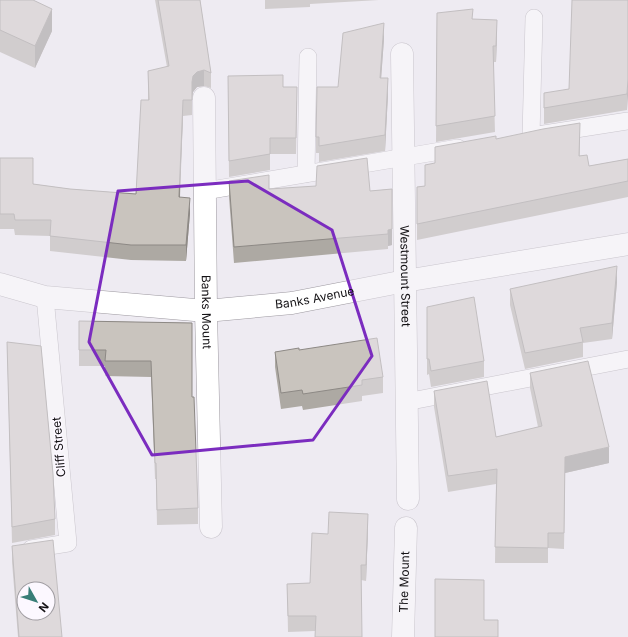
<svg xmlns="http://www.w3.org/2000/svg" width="628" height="637" viewBox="0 0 628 637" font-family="Inter,sans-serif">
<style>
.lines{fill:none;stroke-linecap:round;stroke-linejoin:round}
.service-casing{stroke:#9d99a0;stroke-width:18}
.minor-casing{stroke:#9d99a0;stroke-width:23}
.service{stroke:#fff;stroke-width:17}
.minor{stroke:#fff;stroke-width:22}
.wall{fill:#ada9a3}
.shaded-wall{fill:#8d8985}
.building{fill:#c9c4be;stroke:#8d8985;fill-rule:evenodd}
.marked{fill:none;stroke:#7b2cbf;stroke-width:3;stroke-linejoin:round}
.labels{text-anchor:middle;stroke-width:3;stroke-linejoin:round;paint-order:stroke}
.street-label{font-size:12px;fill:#141215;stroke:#fcf8ff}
</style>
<rect width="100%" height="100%" fill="#eeebf2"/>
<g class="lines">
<!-- service casing -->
<g class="service-casing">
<path id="service" d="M534,18L531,136L628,121
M306,174L308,57
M205,191L458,148
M406,402L628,359
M31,549L68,543L45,297"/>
</g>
<!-- minor casing -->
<g class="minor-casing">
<g id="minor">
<path id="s1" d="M402,54L408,499"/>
<path id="s2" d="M204,98L206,311L211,527"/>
<path id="s3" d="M0,284L45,297L206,311L292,303L405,281L628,244"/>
<path id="s4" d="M403,637L406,528"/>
</g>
</g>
<!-- service -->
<use href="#service" class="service"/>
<!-- minor -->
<use href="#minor" class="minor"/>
</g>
<!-- wall -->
<path class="wall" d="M0,0L52,31L35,68L0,52Z
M155,0H200L211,73V88L204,86L197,87L193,92L192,97V115L183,116L180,197L190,213L186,261L131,260L50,251V236L15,235L14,229H0V158L33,184L70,189L136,194L148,100V71L167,67Z
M265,0H379L310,4V7L265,9Z
M628,0L627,110L544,124V108L569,89Z
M437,13L473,19L497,35L496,62H493L495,132L436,142Z
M384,39L381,78L388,94L385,151L319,162V153H316V137L338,87Z
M228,76L283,87L297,102L296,154H270V170L229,177Z
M580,138L579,156L589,166L628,159V197L417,240V187L425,186L435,163L496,139Z
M229,181L269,189L370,191L392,189V245L388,246V249L234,263L229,197Z
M617,282L612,339L583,343V357L525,369L510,305V289Z
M427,307L484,361V377L431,387L429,374L427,375Z
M79,321L192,323V397L198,508V524L157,525L156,479H155L151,377L105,376V366H79Z
M7,342L55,519V535L12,543Z
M299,350L383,377V393L362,396V401L303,410L302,406L281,409L275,367V352Z
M530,373L609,463L565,473L564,549L548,548V563H495L496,484L448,492L434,407V391L496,437L538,427L530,388Z
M368,529L366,581L361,580L315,631L288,632L287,584L310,583L328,534Z
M12,546L62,637H18L12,562Z"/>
<!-- shaded-wall -->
<path class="shaded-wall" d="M52,9V31L35,68V46Z
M497,20V35L496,62V46Z
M384,23V39L380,94V78Z
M204,70V86L197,87L193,92L192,98V82L193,76L197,72Z
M388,78V94L385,151V135Z
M628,79V95L627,110V94Z
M183,100V116L179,213V197Z
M580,123V138L579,172V156Z
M190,198V213L186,261V245Z
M392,229V245L388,246V230Z
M617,266V282L612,339V323Z
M609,447V463L565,473L564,549L565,457Z
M368,514V529L366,581V565Z"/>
<!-- building -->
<path class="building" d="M0,0H33L52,9L35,46L0,30Z
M158,0H200L211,73L204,70L197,72L193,76L192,82V100H183L179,197L190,198L186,245H131L50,236L51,220H15L14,214H0V158H33V184L70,189L136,194L141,100H149L148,71L169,66Z
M572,0H628V79L627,94L544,108V93L569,89Z
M473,9L472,19L497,20L496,46H493L495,116L436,126L437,13Z
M384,23L380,78H388L385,135L319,146V137H316L317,87H338L343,33Z
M283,75V87H297L296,138H270V154L229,161L228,76Z
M580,123L579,156L587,155L589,166L628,159V181L417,224V187L425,186V165L435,163V147L496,136V139L543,129Z
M367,158L370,191L392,189V229L388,230V234L234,247L229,181L269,175V189L316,186L317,166Z
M617,266L612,323L580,328L583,342L525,353L510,289Z
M474,297L484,361L431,371L429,359H427V307Z
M79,321L192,323V397H194L198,508L157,510L156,463H155L151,361H105L106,350H79Z
M377,338L383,377L362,380V385L303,394L302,390L281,393L275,352L299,348V350Z
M7,342L41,346L53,474L55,519L12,527Z
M588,361L609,447L565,457L564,533H548V548L495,547L497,469L448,476L434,391L487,381L496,437L542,426L530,373Z
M329,512L368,514L366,565H361L362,637H315L316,616H288L287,584L310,583L312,533L328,534Z
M53,540L62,637H19L12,546ZM24,589H48V613H24Z
M435,579L484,580V620H498V637H435Z"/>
<!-- marked area -->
<path d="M0 0H628V637H0ZM248,181L332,230L372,356L313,440L152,455L89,342L118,191Z" fill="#eeebf2" fill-opacity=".55" fill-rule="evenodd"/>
<path class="marked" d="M248,181L332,230L372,356L313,440L152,455L89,342L118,191Z"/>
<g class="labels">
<!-- street labels -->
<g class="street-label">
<text dy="4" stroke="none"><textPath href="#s1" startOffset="222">Westmount Street</textPath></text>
<text dy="4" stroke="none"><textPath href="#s3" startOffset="318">Banks Avenue</textPath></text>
<text dy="4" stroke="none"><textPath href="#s2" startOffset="214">Banks Mount</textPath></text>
<text transform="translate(59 447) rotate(-95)" y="4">Cliff Street</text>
<text dy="4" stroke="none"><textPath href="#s4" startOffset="55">The Mount</textPath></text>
</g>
</g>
<!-- north arrow -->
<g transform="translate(36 601) rotate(129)"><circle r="19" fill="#fcf8ff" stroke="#9f9ca1"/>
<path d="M0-3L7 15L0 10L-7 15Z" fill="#387e77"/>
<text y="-6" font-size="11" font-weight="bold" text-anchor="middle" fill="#141215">N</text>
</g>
</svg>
